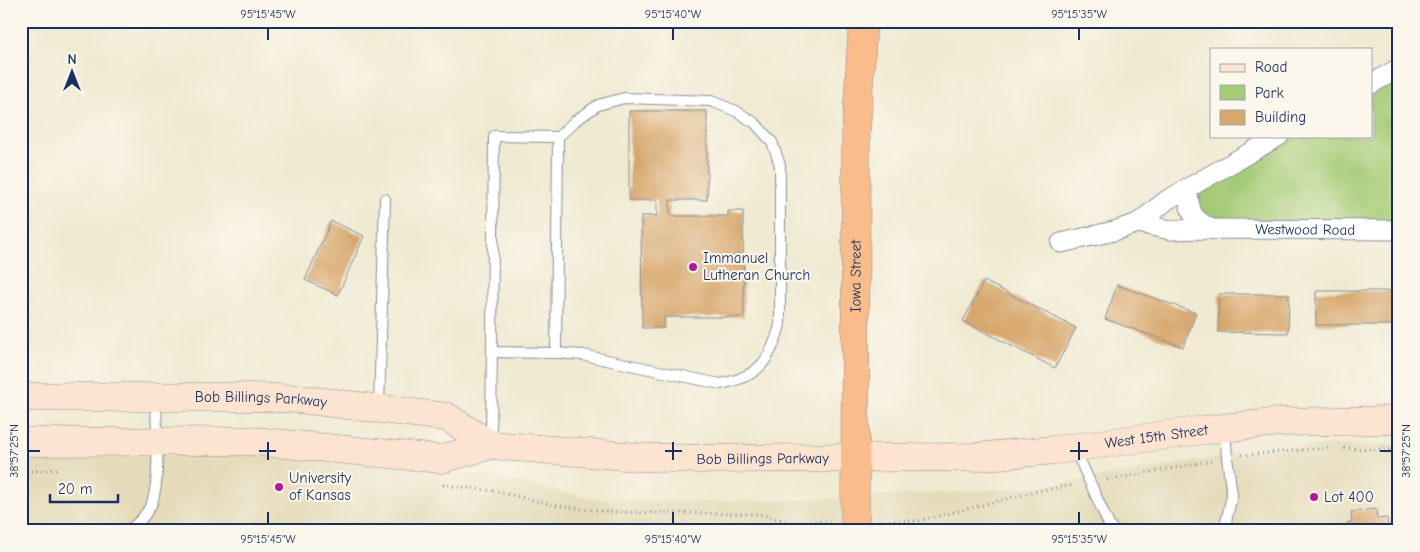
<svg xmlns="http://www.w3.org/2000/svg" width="1420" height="552" viewBox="0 0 1420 552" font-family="'Comic Neue',sans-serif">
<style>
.built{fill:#e5dbba}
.green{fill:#a4cb75;stroke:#607d6a}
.building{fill:#d7a76d}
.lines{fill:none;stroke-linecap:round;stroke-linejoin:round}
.lane-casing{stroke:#868c98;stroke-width:12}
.street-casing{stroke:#868c98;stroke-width:21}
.secondary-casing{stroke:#868c98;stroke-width:29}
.highway-casing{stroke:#868c98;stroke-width:29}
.path{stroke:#868c98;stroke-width:3;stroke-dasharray:1 4;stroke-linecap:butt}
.lane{stroke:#fff;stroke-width:10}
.street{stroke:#fff;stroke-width:19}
.secondary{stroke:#fde4d0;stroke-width:28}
.highway{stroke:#f9bc8a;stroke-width:28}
.ticks{fill:none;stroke:#1b2f5e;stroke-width:2}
.poi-dot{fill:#b5179e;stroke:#fbf7ec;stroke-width:2}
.labels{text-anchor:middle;stroke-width:4;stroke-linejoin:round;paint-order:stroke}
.street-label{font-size:15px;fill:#1b2f5e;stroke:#fbf7ec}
.poi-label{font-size:15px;fill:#1b2f5e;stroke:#fbf7ec;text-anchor:start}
.neatline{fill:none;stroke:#1b2f5e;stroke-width:2}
.ticks-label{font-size:12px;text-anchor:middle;fill:#1b2f5e}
</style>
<rect width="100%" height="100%" fill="#fbf7ec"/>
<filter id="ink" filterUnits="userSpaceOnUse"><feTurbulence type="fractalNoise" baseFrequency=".02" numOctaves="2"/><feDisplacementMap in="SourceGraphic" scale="10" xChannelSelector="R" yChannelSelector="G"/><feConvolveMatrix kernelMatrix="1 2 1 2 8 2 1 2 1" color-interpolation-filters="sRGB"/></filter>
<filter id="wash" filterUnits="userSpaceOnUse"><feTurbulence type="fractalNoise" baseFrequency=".0096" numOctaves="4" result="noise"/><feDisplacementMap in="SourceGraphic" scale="20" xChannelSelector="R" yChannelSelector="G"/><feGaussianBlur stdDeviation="1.12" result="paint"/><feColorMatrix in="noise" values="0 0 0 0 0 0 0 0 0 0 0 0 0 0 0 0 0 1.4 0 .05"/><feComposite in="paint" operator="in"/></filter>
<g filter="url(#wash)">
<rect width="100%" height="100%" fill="#f0ead2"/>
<!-- built -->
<path class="built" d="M1318,445H1399V531H21V455H258L307,459L500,478L580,496L599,499L666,502L782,501L1014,489L1051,485L1262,450Z"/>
<!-- green -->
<path class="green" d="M1399,80V222L1215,221C1202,215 1192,203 1204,190L1297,136H1371V95Z"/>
<g id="blocks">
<!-- building -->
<path class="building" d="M629,111H707V200H670V216H728V211H743L744,317H664V328H642L641,216H657V200H629Z
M331,221L364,236L338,295L305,280Z
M984,281L1076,328L1055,368L963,321Z
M1117,285L1196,313L1183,347L1105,319Z
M1316,291H1394V325H1316Z
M1219,294H1289L1288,333L1218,332Z
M1376,509L1377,519L1387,518L1389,531H1348L1347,523L1352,522L1351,512Z"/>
</g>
</g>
<g filter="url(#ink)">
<use href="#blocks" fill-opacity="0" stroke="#868c98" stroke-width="1"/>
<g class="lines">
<!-- lane casing -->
<g class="lane-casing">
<path id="lane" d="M556,353L583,355L720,384C758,377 770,362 780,325V165L772,142L755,123L736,111L711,101L624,98L598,105L575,121L558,137
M379,407L385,199
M491,442L494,136L558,137L556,353L492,352
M1075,449L1109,525L1114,531
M126,531C137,526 147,514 152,503C161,477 156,427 156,398
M1224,531L1232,495L1227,457L1225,428"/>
</g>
<!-- street casing -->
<g class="street-casing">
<g id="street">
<path d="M1371,84L1399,68"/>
<path d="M1187,188C1191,213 1189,216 1211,229"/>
<path id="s1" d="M1138,223L1170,230L1211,229L1399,230"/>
<path d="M1061,243L1114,231L1138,223L1167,200L1279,136"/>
</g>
</g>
<!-- secondary casing -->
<g class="secondary-casing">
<g id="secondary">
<path id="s2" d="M21,397H254L300,399L447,417L491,445"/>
<path id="s3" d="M21,442L254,441L441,459L491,445L638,457L699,459L974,457L1055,450L1204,430L1280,422L1399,420"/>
</g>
</g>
<!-- highway casing -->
<g class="highway-casing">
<g id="highway">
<path id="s4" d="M855,531L856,133L863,21"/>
</g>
</g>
<!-- path -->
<path class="path" d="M1344,448L1399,450
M1242,455L1328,448
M21,472L60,469
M1107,480L1211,461
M443,485L495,491L558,506L609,512L758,514L790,522L830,521
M879,521H918L1042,490L1074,485"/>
<!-- lane -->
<use href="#lane" class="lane"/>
<!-- street -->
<use href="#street" class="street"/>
<!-- secondary -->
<use href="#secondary" class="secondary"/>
<!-- highway -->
<use href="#highway" class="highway"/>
</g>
</g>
<!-- ticks -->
<path class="ticks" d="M268,28V40M673,28V40M1079,28V40M268,442V460M673,442V460M1079,442V460M28,451H40M259,451H276M665,451H682M1070,451H1088M1380,451H1392M268,512V524M673,512V524M1079,512V524"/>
<!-- markers -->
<g class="poi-dot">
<circle cx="693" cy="267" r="5"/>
<circle cx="279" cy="487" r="5"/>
<circle cx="1314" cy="497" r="5"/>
</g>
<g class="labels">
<!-- street labels -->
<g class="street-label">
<text dy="5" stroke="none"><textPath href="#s1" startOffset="168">Westwood Road</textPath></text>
<text dy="5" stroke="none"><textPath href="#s4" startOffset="255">Iowa Street</textPath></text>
<text dy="5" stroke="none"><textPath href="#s2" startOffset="240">Bob Billings Parkway</textPath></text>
<text dy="5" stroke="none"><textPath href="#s3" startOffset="1140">West 15th Street</textPath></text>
<text dy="5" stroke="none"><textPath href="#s3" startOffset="745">Bob Billings Parkway</textPath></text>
</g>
<!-- poi labels -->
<g class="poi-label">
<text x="703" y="263">Immanuel<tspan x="703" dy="17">Lutheran Church</tspan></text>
<text x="289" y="483">University<tspan x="289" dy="17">of Kansas</tspan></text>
<text x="1324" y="502">Lot 400</text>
</g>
</g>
<!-- margin -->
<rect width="1420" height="552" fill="none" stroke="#fbf7ec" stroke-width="55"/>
<!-- legend -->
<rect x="1210" y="48" width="162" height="90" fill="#fbf7ec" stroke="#a1a7b3"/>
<rect x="1220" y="64" width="25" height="8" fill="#fde4d0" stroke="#a1a7b3"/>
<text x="1255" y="72" font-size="15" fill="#1b2f5e">Road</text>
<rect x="1220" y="85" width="25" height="15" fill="#a4cb75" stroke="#a1a7b3"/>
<text x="1255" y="98" font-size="15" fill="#1b2f5e">Park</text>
<rect x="1220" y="110" width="25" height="15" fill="#d7a76d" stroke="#a1a7b3"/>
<text x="1255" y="122" font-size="15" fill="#1b2f5e">Building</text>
<!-- north arrow -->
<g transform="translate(72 72)" stroke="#fbf7ec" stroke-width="4" paint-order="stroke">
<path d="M0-4L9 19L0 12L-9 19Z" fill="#1b2f5e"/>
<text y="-8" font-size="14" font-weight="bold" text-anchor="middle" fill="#1b2f5e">N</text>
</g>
<!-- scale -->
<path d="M50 494v8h68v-8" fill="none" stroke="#1b2f5e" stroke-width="2.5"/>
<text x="58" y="494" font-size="15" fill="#1b2f5e" stroke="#fbf7ec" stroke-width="4" paint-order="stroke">20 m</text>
<rect x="28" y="28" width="1364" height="496" class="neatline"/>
<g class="ticks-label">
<text x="268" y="18">95°15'45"W</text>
<text x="673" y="18">95°15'40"W</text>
<text x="1079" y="18">95°15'35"W</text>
<text transform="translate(14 451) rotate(-90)" y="4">38°57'25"N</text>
<text transform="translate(1406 451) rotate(-90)" y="4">38°57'25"N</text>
<text x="268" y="543">95°15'45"W</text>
<text x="673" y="543">95°15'40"W</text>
<text x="1079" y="543">95°15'35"W</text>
</g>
</svg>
